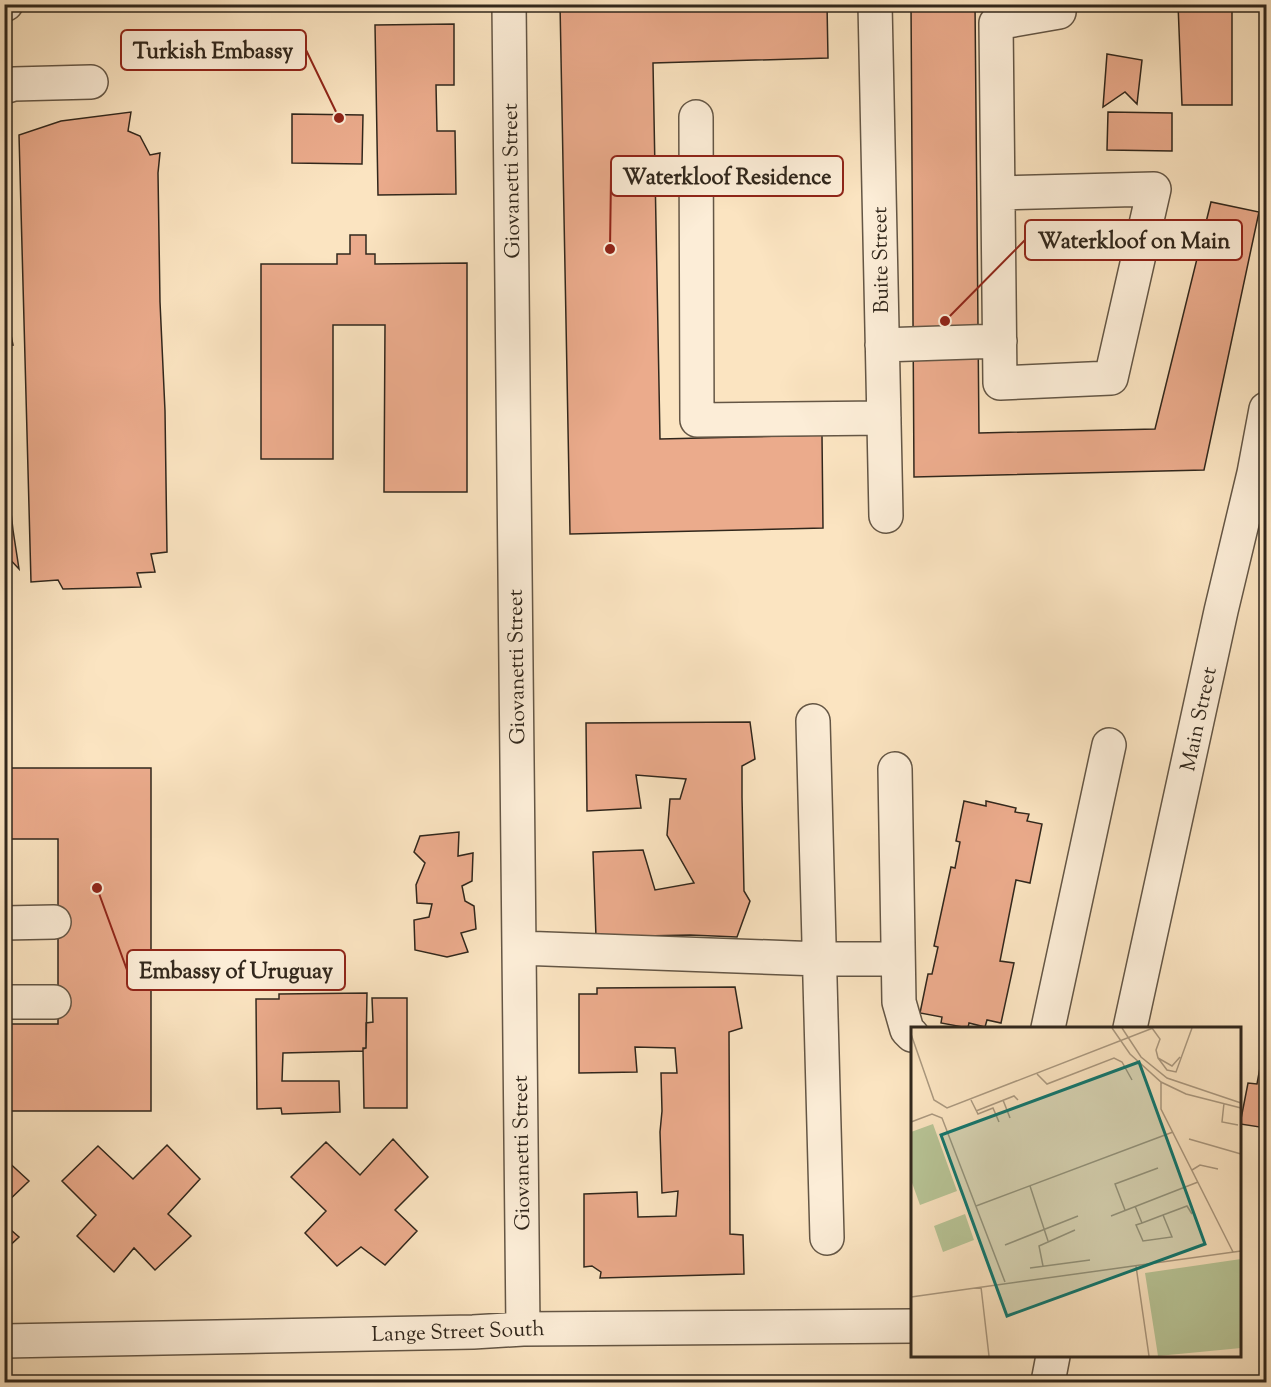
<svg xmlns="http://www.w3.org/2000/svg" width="1271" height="1387" viewBox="0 0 1271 1387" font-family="'Sorts Mill Goudy',serif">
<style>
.building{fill:#ebab8c;stroke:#31271c;stroke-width:1.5}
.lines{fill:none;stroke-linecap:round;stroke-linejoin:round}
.minor-casing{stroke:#645645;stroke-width:36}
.minor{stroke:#fcedd7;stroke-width:33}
.labels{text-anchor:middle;stroke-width:5;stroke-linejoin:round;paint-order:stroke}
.street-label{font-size:21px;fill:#31271c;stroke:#fcedd7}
.inset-road{fill:none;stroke:#aa987f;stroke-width:1.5}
.view{fill:#0f766e;fill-opacity:0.15;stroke:#0f766e;stroke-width:3}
.inset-edge{fill:none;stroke:#31271c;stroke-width:3}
.leader{fill:none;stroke:#8f2418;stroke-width:2}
.callout-dot{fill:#8f2418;stroke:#fcedd7;stroke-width:2}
.callout{fill:#fcedd7;stroke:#8f2418;stroke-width:2}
.callout-label{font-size:22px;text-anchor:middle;font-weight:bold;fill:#31271c}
</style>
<rect width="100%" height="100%" fill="#fbe4c1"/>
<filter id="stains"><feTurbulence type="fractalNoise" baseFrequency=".00333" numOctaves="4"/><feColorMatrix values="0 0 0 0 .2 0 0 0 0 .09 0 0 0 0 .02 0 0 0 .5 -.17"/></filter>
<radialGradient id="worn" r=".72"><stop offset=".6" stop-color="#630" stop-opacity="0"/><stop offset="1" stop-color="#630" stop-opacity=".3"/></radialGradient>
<!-- building -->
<path class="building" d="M560,4H827L828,58L653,63L660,439L822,435L823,528L570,534Z
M911,4H975L979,433L1155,429L1211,202L1259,212L1204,470L914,477Z
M1178,4H1232V105H1182Z
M454,24V85H436L437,131H455L456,194L378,195L375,25Z
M1107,54L1142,60L1137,104L1125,92L1103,107Z
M131,112L128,131L140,136L150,155L160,153L158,173L160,302L165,411L167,552L151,554L155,572L137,573L141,587L63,589L58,580L31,582L19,135L61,121Z
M1108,112L1172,113V151L1107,150Z
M292,114L363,115L362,164L292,163Z
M350,235H366V254H375V264L467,263V492H384L385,325H333V459H261V264H337V254H350Z
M4,286L8,320L13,345L4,346Z
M4,399H10L4,438Z
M4,452L13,530L19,569L4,553Z
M750,722L755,759L742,766V797L744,891L750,901L737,937L690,935L596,937L593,852L643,850L655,890L694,883L667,835L670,799H680L686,779L636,775L641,808L587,811L586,723Z
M4,768H151V1111H4V1024H58V839H4Z
M964,801L986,806V801L1016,808L1015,812L1029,814L1027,821L1042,824L1030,883L1016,880L1000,961L1014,963L1001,1023L987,1020L985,1027L969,1023L968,1028L941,1023L942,1017L920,1013L928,974H932L938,947L934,946L951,867L955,868L960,842L956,841Z
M459,832L458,856L473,853L472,881L462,886L465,901L474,906L476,929L461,933L468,952L447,957L415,950L414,920L429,917L432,904L417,903L416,885L425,863L414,852L420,836Z
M735,987L742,1028L729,1032L730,1234L743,1235L744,1274L600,1278L601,1272L592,1266L584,1267V1194L637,1192L638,1217L676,1216L678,1191L662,1193L660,1132L662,1111L661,1073H677L675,1048L635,1047L637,1072L579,1073V994H597V988Z
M367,993L366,1048H363V1051L283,1053L282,1081H339L340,1112L282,1114L281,1108L257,1109L256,999H279V994Z
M372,998H407V1108H364L363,1049L366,1048V1023L373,1022Z
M1266,1035V1128L1240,1124L1248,1083L1257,1084Z
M393,1139L428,1177L395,1210L417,1231L385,1265L361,1247L337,1266L305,1233L326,1211L291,1177L326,1142L360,1175Z
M167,1145L200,1179L168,1214L191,1236L155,1270L134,1248L114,1272L77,1236L96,1215L62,1181L98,1146L133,1179Z
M4,1158L29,1181L4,1205Z
M4,1224L19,1237L4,1251Z"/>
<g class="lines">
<!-- minor casing -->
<g class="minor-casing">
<path id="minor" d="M509,4L523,1329
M875,4L886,516
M4,5L6,4
M4,87L14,84L91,82
M696,117L697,420L884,418
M998,193L1154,189L1111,378L1000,383C998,263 998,143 996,23L1059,12
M882,345L1000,341
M813,721L827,1238
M895,769L899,1002L907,1030L912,1035
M4,923L54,922
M519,948L820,959H898
M4,1002H54
M1048,1028L1109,745
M1130,1028L1221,611L1254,473L1266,409
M4,1341L473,1332L523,1329L912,1326
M1048,1382L1053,1356"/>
</g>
<!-- minor -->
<use href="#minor" class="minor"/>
</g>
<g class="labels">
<!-- street labels -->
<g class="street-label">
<text transform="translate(511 181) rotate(-91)" y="7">Giovanetti Street</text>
<text transform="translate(880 260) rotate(-91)" y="7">Buite Street</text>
<text transform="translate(516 667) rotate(-91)" y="7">Giovanetti Street</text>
<text transform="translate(1198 719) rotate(-78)" y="7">Main Street</text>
<text transform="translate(521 1153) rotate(-91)" y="7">Giovanetti Street</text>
<text transform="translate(458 1331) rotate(-2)" y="7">Lange Street South</text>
</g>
</g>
<!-- overview -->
<g transform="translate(911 1027)">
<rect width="330" height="330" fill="#fbe4c1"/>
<path d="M22,97L46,164L9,178L0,153V105ZM54,187L63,213L32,225L23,199ZM330,232V321L247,329L234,246Z" fill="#b8c597"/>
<path class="inset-road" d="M201,1L219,27L250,55L275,67L330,81M211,1L230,30L256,51L330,76M241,1L249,12L245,23L247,31L261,39L269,30M0,7L23,73L36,81L242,1M247,31L256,43L265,45L281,1M126,47L136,57L203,31L211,35L221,53M250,55V82L322,225M60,73L67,87L82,81L88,95M92,73L99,91M313,76L311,95L327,98M65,84L103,69L107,73M0,95L21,87L31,91L94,255M278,112L330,127M281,143L289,138L307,142M119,159L137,214M65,179L262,105M224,179L231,196M214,183L204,157L247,141M252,188L261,210L232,214L225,198L231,196L252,188L276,179L281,187M200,189L287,155M94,218L167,189M132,239L128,219L164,203M225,239L238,329M119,241L179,233M70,260L78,329M0,270L330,224"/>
<path class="view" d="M228,35L294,217L96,289L30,108Z"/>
<rect width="330" height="330" class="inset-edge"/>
</g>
<!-- callouts -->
<path class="leader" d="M339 118L306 50M610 249L611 176M945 321L1025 240M97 888L127 970"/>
<g class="callout-dot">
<circle cx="339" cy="118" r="6"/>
<circle cx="610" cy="249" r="6"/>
<circle cx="945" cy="321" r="6"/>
<circle cx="97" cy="888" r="6"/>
</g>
<g class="callout">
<rect x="121" y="30" width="185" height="40" rx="6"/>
<rect x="611" y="156" width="232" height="40" rx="6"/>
<rect x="1025" y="220" width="217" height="40" rx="6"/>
<rect x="127" y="950" width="218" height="40" rx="6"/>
</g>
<g class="callout-label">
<text x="213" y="58">Turkish Embassy</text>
<text x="727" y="184">Waterkloof Residence</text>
<text x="1134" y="248">Waterkloof on Main</text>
<text x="236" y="978">Embassy of Uruguay</text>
</g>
<!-- margin -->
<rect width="1271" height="1387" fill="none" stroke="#fbe4c1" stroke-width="24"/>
<rect x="6" y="6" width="1259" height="1375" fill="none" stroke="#31271c" stroke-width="3"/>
<rect x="12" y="12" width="1247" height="1363" fill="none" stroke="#31271c" stroke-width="1.5"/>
<rect width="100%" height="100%" filter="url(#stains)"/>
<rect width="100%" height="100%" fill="url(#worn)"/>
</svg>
